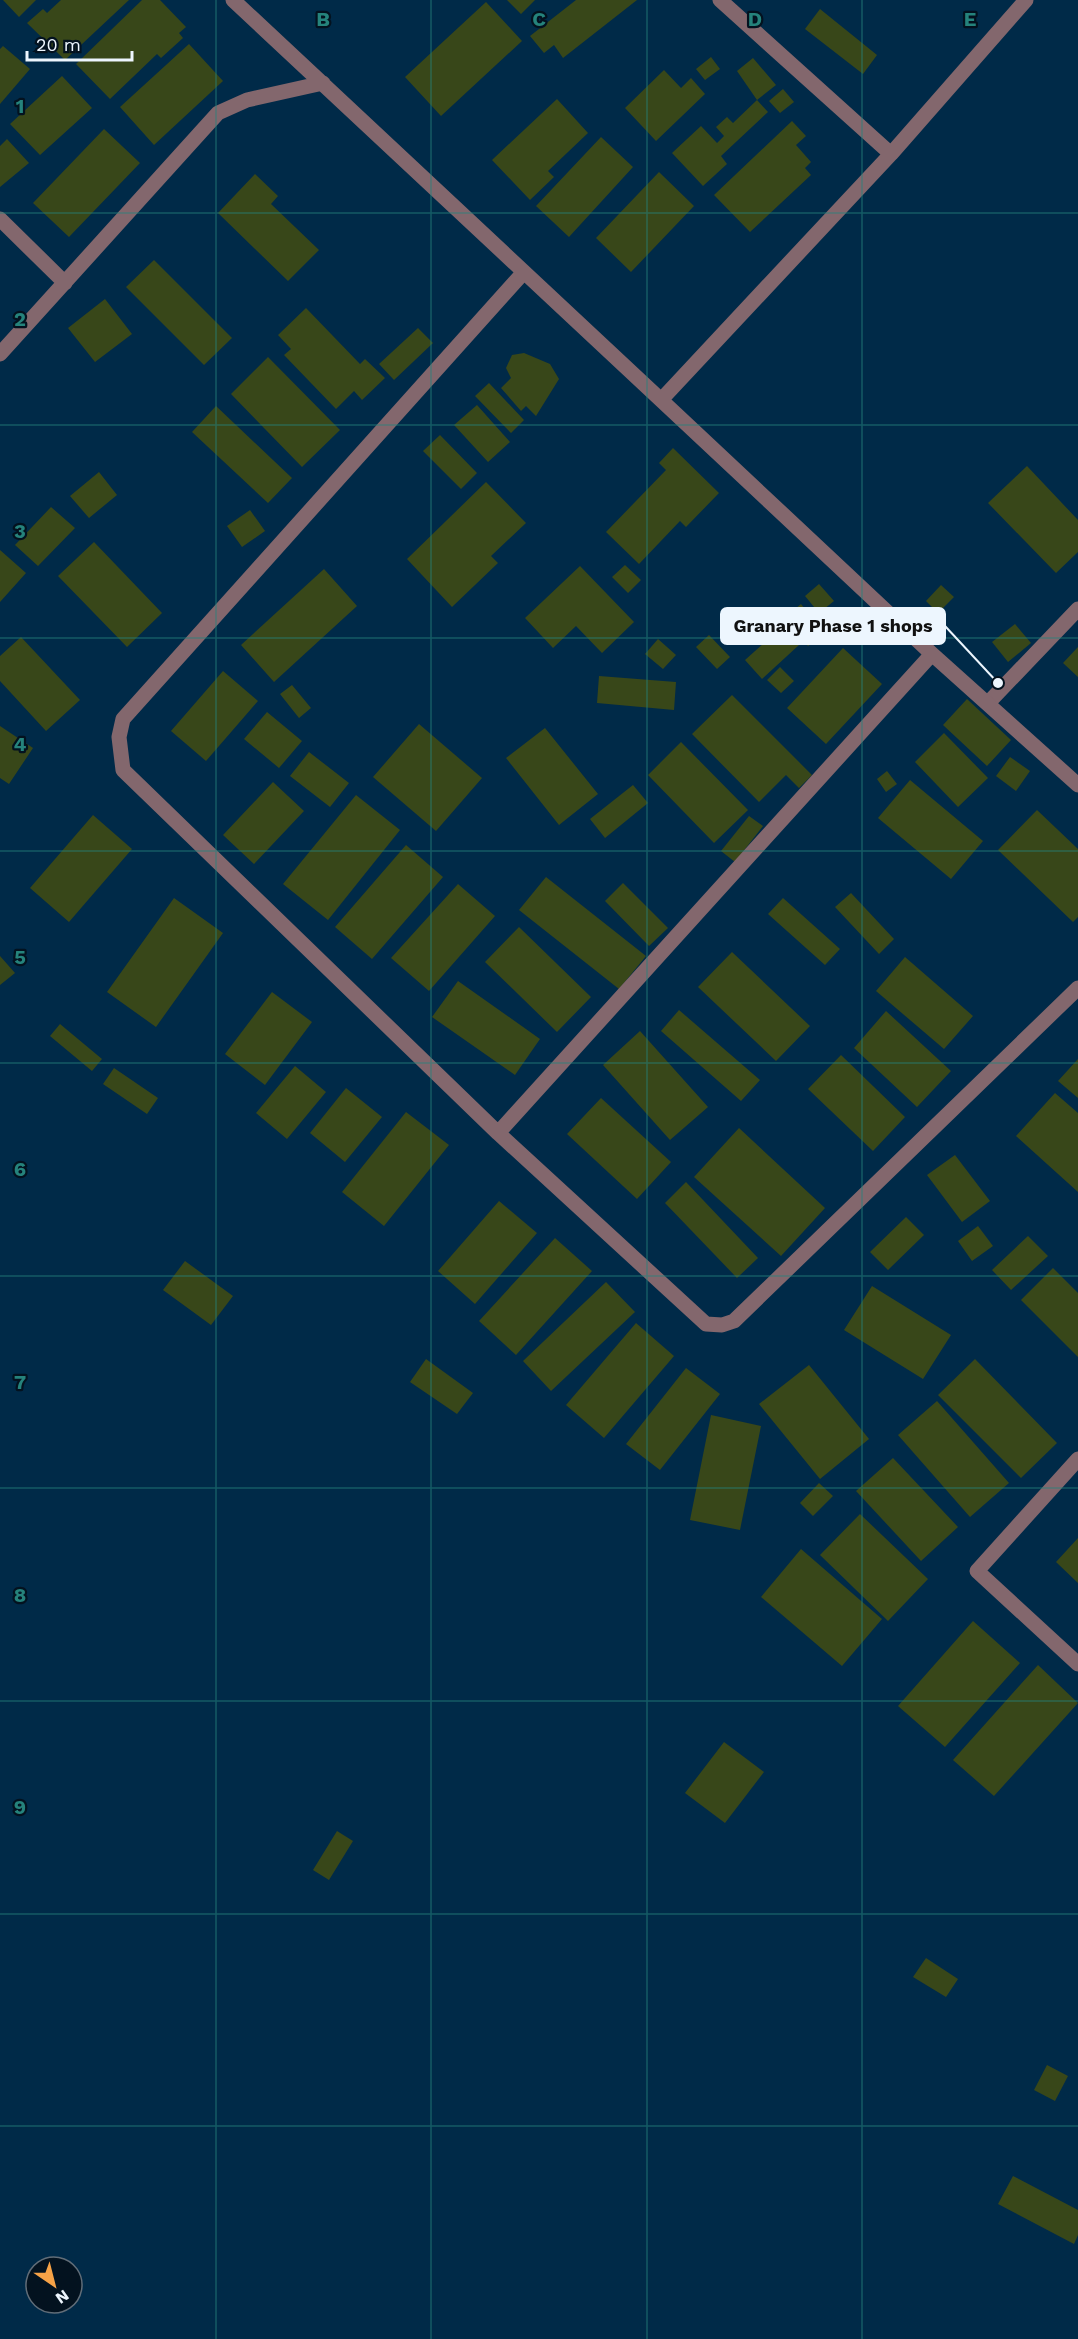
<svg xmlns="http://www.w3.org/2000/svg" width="1078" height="2339" viewBox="0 0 1078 2339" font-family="'Work Sans',sans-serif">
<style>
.building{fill:#384719}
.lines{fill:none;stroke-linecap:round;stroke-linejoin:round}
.lane{stroke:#83676d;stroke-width:15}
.street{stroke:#83676d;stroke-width:15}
.grid{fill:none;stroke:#25837c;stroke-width:1.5;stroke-opacity:0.55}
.grid-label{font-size:20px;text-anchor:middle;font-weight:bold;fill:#25837c;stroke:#03121f;stroke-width:4.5;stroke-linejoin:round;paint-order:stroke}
.leader{fill:none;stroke:#edf6fe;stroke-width:2}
.callout-dot{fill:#edf6fe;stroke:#03121f;stroke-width:2}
.callout{fill:#edf6fe;stroke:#edf6fe;stroke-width:2}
.callout-label{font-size:18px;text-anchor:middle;font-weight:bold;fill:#111}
</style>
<rect width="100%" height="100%" fill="#002a48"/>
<!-- building -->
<path class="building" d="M3,0H36L19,17Z
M61,0H129L65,60L27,23L43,9L47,13Z
M142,0H160L186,27L179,33L183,38L161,58L157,54L110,99L76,64Z
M507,0H535L521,14Z
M576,0H637L563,58L554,45L544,53L530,36Z
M486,2L522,41L441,116L405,77Z
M820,9L877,55L863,74L805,29Z
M189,44L223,81L154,145L120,107Z
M3,46L30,69L0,104V49Z
M711,57L720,69L705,80L696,69Z
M753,58L776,85L757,100L737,71Z
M664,70L681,88L691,78L705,94L656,141L625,108Z
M62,76L92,108L40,155L10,124Z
M783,89L794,102L780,113L769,101Z
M557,99L588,133L548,171L554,177L530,200L492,160Z
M757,100L768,112L721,156L727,164L703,186L672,153L701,126L717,143L724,136L716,127L727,117L733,123Z
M792,121L806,136L796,145L811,162L805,168L811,175L750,232L714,195Z
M104,129L140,163L69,237L33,203Z
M601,137L633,167L569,237L536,206Z
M7,139L29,163L0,187V146Z
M659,172L694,206L631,272L596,238Z
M255,174L278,196L271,204L319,250L288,281L218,213Z
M154,260L232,338L204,365L126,287Z
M105,299L132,334L95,362L68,328Z
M306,308L360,364L365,359L385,378L362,400L354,391L336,409L284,355L291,349L278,335Z
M418,328L433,343L394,380L379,364Z
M524,353L550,364L559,379L536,416L526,406L521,411L501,388L511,378L506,368L512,355Z
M268,357L340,430L302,467L231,394Z
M489,383L524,420L511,433L475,396Z
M477,405L510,442L488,462L454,425Z
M216,406L292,478L268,503L192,432Z
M440,435L477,473L461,489L423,451Z
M673,448L719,493L686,527L680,521L639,564L606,532L666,470L659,463Z
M1027,466L1078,520V552L1056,573L988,503Z
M99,472L117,495L89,518L70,496Z
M486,482L526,523L491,556L498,563L452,607L407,559Z
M51,507L75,528L38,566L15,545Z
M250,510L265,531L242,547L227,526Z
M94,542L162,613L127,647L58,576Z
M0,550L26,573L0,602Z
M625,565L641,580L628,593L612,577Z
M580,566L634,622L602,653L576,626L553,648L525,618Z
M324,569L357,606L274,682L241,645Z
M819,584L834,601L819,613L805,596Z
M941,585L954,597L938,613L926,601Z
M801,604L824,633L808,646L785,617Z
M1015,624L1031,643L1008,662L992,642Z
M782,627L799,645L762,679L745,660Z
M709,635L730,657L717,669L696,647Z
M21,637L80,700L46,731L0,681V656Z
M658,639L676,655L663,669L645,654Z
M1078,647V677L1063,663Z
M843,648L882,684L826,744L787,708Z
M780,667L794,681L781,693L767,680Z
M223,671L258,701L206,761L171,731Z
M599,676L676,682L674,710L597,703Z
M292,685L311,708L299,718L280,694Z
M732,695L812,775L799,788L786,775L759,802L692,734Z
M967,699L1011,740L987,766L943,725Z
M267,712L302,741L279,768L244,739Z
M419,724L482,778L436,831L373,777Z
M0,726L33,748L9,784L0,778Z
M545,728L598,794L559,825L506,758Z
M944,733L988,778L958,807L915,762Z
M681,742L748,810L714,843L648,775Z
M309,752L349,783L330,807L290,776Z
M1010,757L1030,771L1016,791L996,776Z
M887,771L897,784L886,792L877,779Z
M910,780L983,841L951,879L878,818Z
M273,782L304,811L254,864L223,835Z
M633,785L648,803L605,838L590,819Z
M356,795L400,830L328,920L283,884Z
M1037,810L1078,849V917L1073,922L998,850Z
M93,815L132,849L69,922L30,888Z
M749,816L763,826L735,862L721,851Z
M406,845L443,877L372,959L335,927Z
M546,877L646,956L619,989L519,910Z
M623,883L668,928L649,946L605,901Z
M458,884L495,916L429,991L391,958Z
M851,893L894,939L879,954L835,907Z
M174,898L223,933L156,1027L107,992Z
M783,898L840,949L825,965L768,914Z
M519,927L591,997L557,1032L485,962Z
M732,952L810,1026L776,1061L698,987Z
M0,956L15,973L0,985Z
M905,957L973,1016L944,1049L876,991Z
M458,981L540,1039L515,1075L432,1017Z
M272,992L312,1022L265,1085L225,1054Z
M679,1010L760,1080L741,1101L661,1031Z
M886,1011L951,1071L917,1107L854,1048Z
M60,1024L102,1059L92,1071L50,1036Z
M640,1031L708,1107L670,1140L603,1065Z
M841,1055L905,1117L873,1151L808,1089Z
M1078,1059V1098L1058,1081Z
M295,1066L326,1092L287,1139L256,1113Z
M114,1068L158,1098L147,1114L103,1084Z
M346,1088L382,1117L345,1162L310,1133Z
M1055,1093L1078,1113V1192L1016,1136Z
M601,1098L671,1162L637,1199L567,1134Z
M406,1112L449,1145L384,1226L342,1192Z
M739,1128L825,1208L781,1256L694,1177Z
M955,1155L990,1201L962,1222L927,1175Z
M686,1182L758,1258L737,1278L665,1203Z
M499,1201L537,1233L475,1304L438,1271Z
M906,1217L924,1235L888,1270L870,1252Z
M978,1226L993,1246L972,1261L958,1241Z
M1028,1236L1048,1256L1011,1290L992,1270Z
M555,1238L592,1271L516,1355L479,1321Z
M185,1261L233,1296L211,1325L163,1290Z
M1053,1268L1078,1293V1357L1021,1300Z
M606,1282L635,1312L551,1391L523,1361Z
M872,1286L951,1335L923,1379L844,1330Z
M636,1323L674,1356L604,1438L566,1405Z
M426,1359L473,1393L457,1414L410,1382Z
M975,1359L1057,1443L1021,1478L938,1395Z
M809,1365L869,1439L820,1479L759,1404Z
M686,1368L720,1394L660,1470L626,1444Z
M937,1401L1009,1483L970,1517L898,1435Z
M711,1415L761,1426L740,1530L690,1520Z
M893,1458L958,1527L921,1561L856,1491Z
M819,1483L833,1496L813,1516L800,1503Z
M860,1514L928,1579L888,1621L820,1555Z
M1078,1538V1583L1056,1562Z
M801,1549L882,1619L842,1666L761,1597Z
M973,1621L1020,1663L945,1747L898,1706Z
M1038,1665L1078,1703L994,1796L953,1760Z
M724,1742L764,1772L725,1823L685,1793Z
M337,1831L353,1841L329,1880L313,1870Z
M926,1958L958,1979L946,1997L913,1977Z
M1047,2065L1068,2076L1055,2101L1034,2090Z
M1013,2176L1078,2210V2235L1074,2244L998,2204Z"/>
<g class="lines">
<!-- lane -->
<path class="lane" d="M989,702L1078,609"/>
<!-- street -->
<path class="street" d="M233,0L661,400L891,154L1026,0
M720,0L891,154
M0,219L65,283
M524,272L123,719L119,737L123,770L498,1133L706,1324L722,1325L734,1321L1078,988
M0,354L218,113L247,100L323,83
M661,400L932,654L1078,785
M498,1133L932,654
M1078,1459L977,1571L1078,1664"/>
</g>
<!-- grid -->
<path class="grid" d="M216,0V2339M431,0V2339M647,0V2339M862,0V2339M0,213H1078M0,425H1078M0,638H1078M0,851H1078M0,1063H1078M0,1276H1078M0,1488H1078M0,1701H1078M0,1914H1078M0,2126H1078"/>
<g class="grid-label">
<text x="323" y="26">B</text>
<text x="539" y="26">C</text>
<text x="755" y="26">D</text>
<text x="970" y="26">E</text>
<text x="20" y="113">1</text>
<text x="20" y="326">2</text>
<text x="20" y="538">3</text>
<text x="20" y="751">4</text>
<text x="20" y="964">5</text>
<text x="20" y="1176">6</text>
<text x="20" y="1389">7</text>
<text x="20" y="1602">8</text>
<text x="20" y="1814">9</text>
</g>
<!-- callouts -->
<path class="leader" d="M998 683L945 626"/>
<circle class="callout-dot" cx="998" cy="683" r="6"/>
<rect class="callout" x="721" y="608" width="224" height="36" rx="6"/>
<g class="callout-label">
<text x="833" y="632">Granary Phase 1 shops</text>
</g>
<!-- north arrow -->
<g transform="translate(54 2285) rotate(145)"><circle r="28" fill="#03121f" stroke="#616d78" stroke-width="1.5"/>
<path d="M0-4.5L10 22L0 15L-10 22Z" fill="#f6a247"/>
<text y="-9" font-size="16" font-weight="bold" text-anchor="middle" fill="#edf6fe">N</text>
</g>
<!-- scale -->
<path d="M27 51v9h105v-9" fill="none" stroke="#edf6fe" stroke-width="3"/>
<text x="36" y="51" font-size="18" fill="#edf6fe" stroke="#03121f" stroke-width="4.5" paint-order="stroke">20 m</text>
</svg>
